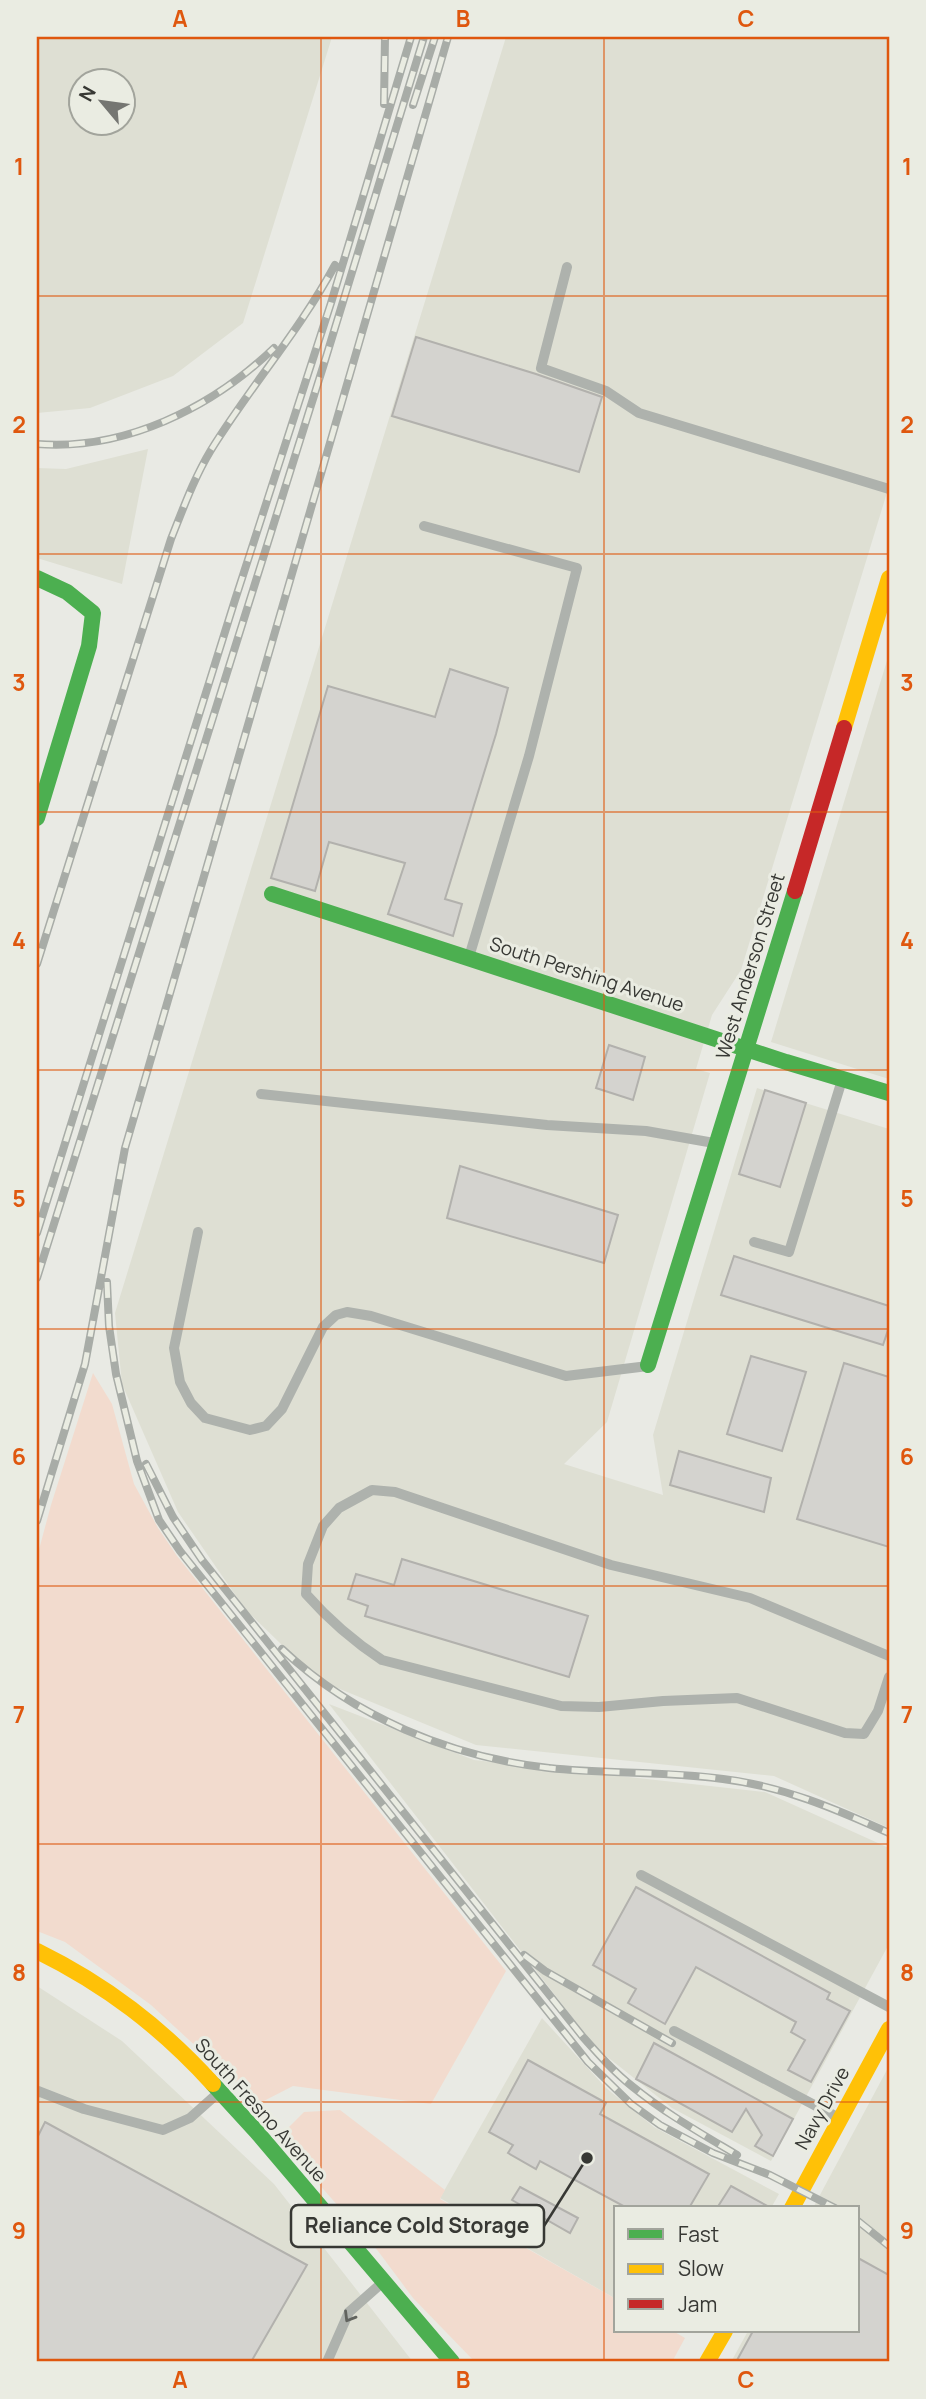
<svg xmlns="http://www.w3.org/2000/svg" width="926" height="2399" viewBox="0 0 926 2399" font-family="Manrope,sans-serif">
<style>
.built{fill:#dedfd3;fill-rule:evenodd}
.green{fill:#f2dbce}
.building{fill:#d4d3cf;stroke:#b2b1ad;stroke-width:2}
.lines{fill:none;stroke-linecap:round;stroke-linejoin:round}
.lane{stroke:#aeb2ad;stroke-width:10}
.fast{stroke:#4caf50;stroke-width:16}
.slow{stroke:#ffc107;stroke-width:16}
.jam{stroke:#c62828;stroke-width:16}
.rail-casing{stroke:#a8aca7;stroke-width:8}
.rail{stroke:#eaece2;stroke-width:5;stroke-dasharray:16;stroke-linecap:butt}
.oneway{stroke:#61635e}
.grid{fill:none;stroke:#df570e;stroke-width:2;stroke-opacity:0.55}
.labels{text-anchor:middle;stroke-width:6;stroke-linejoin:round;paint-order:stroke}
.street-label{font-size:19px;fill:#373834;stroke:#eaece2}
.leader{fill:none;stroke:#373834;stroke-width:2.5}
.callout-dot{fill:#373834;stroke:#eaece2;stroke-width:2.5}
.callout{fill:#eaece2;stroke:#373834;stroke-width:2.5}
.callout-label{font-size:21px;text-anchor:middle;font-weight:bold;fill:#373834}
.neatline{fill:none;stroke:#df570e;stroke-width:2.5}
.grid-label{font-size:23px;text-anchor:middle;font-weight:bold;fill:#df570e}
</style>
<rect width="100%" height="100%" fill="#e9eae4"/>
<!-- built -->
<path class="built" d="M37,37H332L243,323L173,376L90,408L37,413ZM122,80V122H80V80Z
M506,37H889V486L741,970L712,1015L696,1069L710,1073L607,1422L564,1464L663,1495L653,1435L757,1088L889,1129V1828L774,1776L476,1745L318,1680L245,1609L178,1512L122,1384L115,1313Z
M148,449L122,584L37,558V468L66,469Z
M889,654V1079L771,1042Z
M329,1704L474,1760L765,1792L889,1848V1944L771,2161L672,2108L596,2048Z
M37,1986L122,2041L274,2184L413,2362H37Z
M542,2018L606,2088L654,2127L779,2194L771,2208H616V2299L440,2198Z
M889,2066V2362H731L748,2331H858V2208H813Z"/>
<!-- green -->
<path class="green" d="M93,1373L112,1404L134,1484L158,1528L177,1556L506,1971L431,2104L293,2086L252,2107L238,2085L151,2005L65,1942L37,1931V1557L51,1505Z
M340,2110L445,2190L440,2199L616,2299V2331H673L685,2338L672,2362H475L413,2298L378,2251L278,2138L304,2112Z"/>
<!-- building -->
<path class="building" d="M416,337L536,374L602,397L579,472L392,416Z
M450,669L508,688L496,734L445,899L462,904L453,936L388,914L405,863L329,842L315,891L271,878L328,686L435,717Z
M609,1045L645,1057L633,1100L596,1088Z
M765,1090L806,1103L780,1187L739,1174Z
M460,1166L618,1215L604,1263L447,1218Z
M734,1256L889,1306V1327L883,1345L721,1295Z
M751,1356L806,1372L782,1451L727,1434Z
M844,1363L889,1377V1547L797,1519Z
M679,1451L771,1478L764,1512L670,1485Z
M402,1559L588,1616L569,1677L365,1616L368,1606L348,1599L356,1574L394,1585Z
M636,1887L830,1993L827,1999L850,2011L811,2082L788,2070L805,2040L791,2032L796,2022L696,1967L665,2024L628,2003L636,1989L593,1965Z
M654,2043L793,2119L773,2156L755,2146L762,2135L746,2109L732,2132L636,2079Z
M528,2060L606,2103L600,2114L709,2174L689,2208H627L540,2161L536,2169L508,2153L513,2145L489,2132Z
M45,2122L307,2265L251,2362H37V2138Z
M731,2186L771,2208H717Z
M520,2187L578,2218L570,2233L512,2200Z
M858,2258L889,2275V2362H736L753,2331H858Z"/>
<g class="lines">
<!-- lane -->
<path class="lane" d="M567,267L541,368L606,391L639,413L889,489
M424,526L577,568L529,756L469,957
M261,1094L547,1125L646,1131L714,1143
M198,1232L174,1348L180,1382L191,1403L205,1418L250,1430L266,1426L282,1409L323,1327L336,1315L347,1312L371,1316L566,1376L648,1366
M754,1242L789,1252L842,1080
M889,1656L750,1598L611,1565L395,1492L372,1490L339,1508L323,1526L308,1564L306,1594C329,1620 353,1641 382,1660L561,1706L599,1707L663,1701L737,1698L845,1733L864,1734L878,1711L889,1677
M641,1875L889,2007
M674,2031L837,2117
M37,2093L38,2091L84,2109L163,2130L190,2118L217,2094
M327,2362L349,2312L383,2282"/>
<!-- fast -->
<path class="fast" d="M37,578L67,592L93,613L89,646L37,818
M272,894L786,1062L889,1093
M648,1365L795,891
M213,2084L256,2131L452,2362"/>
<!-- slow -->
<path class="slow" d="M844,728L889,578
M37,1951C106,1985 161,2027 213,2084
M792,2208L889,2029
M707,2362L725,2331"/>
<!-- jam -->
<path class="jam" d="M795,891L844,728"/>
<!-- rail casing -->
<g class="rail-casing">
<path id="rail" d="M384,104L385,37
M413,105L435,37
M37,444C124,451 212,408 274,348
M37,964L171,539C183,509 194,478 211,450C250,387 300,330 335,265
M37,1233L234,603L331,303L411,37
M37,1278L323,367L424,37
M107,1282L109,1326L116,1374L137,1461L159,1520L180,1551L588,2062L631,2104L660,2125L713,2153L770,2175L835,2208
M146,1464L173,1517L202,1560L583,2037C599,2055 614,2072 633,2087C665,2113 702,2134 737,2155
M37,1521L85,1364L125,1148L448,37
M282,1649C354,1717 450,1757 549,1768C607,1774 665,1771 723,1779C782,1786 836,1809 889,1833
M524,1955L545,1971L672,2043
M858,2221L889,2246"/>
</g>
<!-- rail -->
<use href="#rail" class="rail"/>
</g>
<!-- one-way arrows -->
<defs><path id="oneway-chevron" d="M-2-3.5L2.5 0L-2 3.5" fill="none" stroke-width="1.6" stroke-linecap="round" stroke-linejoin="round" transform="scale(1.75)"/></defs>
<use class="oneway" href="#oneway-chevron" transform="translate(349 2317) rotate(121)"/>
<!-- grid -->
<path class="grid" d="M321,37V2362M604,37V2362M37,296H889M37,554H889M37,812H889M37,1070H889M37,1329H889M37,1586H889M37,1844H889M37,2102H889"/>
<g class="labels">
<!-- street labels -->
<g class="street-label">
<text transform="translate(750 966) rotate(-73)" y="7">West Anderson Street</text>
<text transform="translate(587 974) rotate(18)" y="7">South Pershing Avenue</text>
<text transform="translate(822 2108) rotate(-61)" y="7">Navy Drive</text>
<text transform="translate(261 2110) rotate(48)" y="7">South Fresno Avenue</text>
</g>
</g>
<!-- callouts -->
<path class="leader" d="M587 2158L544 2226"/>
<circle class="callout-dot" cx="587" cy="2158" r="7"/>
<rect class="callout" x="291" y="2205" width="253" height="42" rx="7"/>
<g class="callout-label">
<text x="417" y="2233">Reliance Cold Storage</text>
</g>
<!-- border -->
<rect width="926" height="2399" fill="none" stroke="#eaece2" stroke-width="77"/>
<!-- legend -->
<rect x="614" y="2206" width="245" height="126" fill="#eaece2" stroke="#a2a49c" stroke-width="2"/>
<rect x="628" y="2229" width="35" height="10" fill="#4caf50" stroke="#a2a49c" stroke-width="2"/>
<text x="678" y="2242" font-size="21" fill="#373834">Fast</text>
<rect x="628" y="2264" width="35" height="10" fill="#ffc107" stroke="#a2a49c" stroke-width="2"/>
<text x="678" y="2276" font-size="21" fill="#373834">Slow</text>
<rect x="628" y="2299" width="35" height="10" fill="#c62828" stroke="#a2a49c" stroke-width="2"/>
<text x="678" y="2312" font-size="21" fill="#373834">Jam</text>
<!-- north arrow -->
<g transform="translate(102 102) rotate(299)"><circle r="33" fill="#eaece2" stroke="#a2a49c" stroke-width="2"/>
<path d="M0-5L12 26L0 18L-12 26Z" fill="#757672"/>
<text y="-10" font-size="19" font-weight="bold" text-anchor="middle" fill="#373834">N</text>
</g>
<rect x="38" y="38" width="850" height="2322" class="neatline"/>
<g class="grid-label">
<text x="180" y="27">A</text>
<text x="463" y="27">B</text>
<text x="746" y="27">C</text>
<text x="19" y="175">1</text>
<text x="907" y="175">1</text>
<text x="19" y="433">2</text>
<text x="907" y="433">2</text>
<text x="19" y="691">3</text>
<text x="907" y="691">3</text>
<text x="19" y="949">4</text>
<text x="907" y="949">4</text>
<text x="19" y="1207">5</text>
<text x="907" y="1207">5</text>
<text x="19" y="1465">6</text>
<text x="907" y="1465">6</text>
<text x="19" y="1723">7</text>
<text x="907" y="1723">7</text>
<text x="19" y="1981">8</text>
<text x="907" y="1981">8</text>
<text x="19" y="2239">9</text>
<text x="907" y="2239">9</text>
<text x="180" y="2388">A</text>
<text x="463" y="2388">B</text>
<text x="746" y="2388">C</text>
</g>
</svg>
